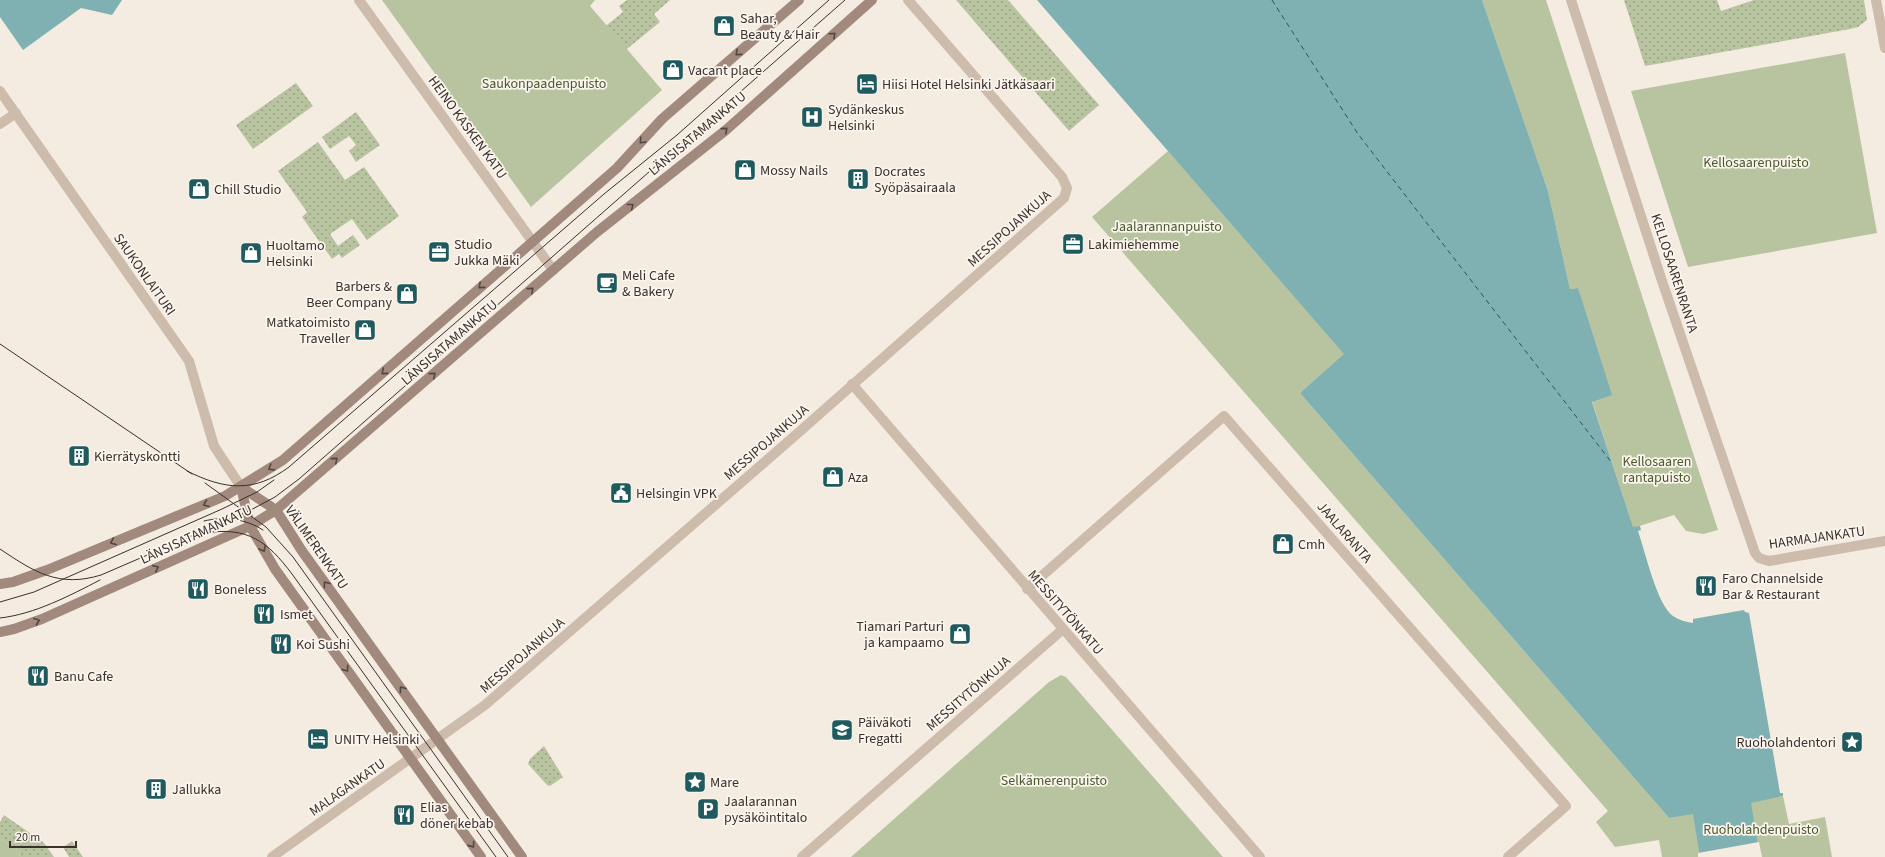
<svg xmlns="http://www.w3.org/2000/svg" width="1885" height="857" viewBox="0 0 1885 857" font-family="'Source Sans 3',sans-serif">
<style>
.grass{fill:url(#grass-dots)}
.green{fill:#b8c4a0}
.water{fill:#7fb0b2}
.pier{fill:#f4ebe1}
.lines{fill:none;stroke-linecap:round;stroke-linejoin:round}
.ferry{stroke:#1f5a5e;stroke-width:1;stroke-dasharray:5 4;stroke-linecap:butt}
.street{stroke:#cdbbac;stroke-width:10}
.secondary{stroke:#a18a7d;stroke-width:10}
.tram{stroke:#3b302b;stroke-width:1}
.oneway{stroke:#544640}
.labels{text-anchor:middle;stroke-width:3.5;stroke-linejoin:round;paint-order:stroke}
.poi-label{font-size:14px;fill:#3b302b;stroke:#fbf5ee;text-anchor:start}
.park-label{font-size:14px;fill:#4a5a2e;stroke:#fbf5ee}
.street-label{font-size:14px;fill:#3b302b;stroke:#fbf5ee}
</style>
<defs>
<pattern id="grass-dots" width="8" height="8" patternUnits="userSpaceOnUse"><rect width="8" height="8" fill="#b8c4a0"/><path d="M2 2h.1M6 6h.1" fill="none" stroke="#97a083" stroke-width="1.8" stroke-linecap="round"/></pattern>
</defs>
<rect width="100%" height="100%" fill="#f4ebe1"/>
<!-- grass -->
<path class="grass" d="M627,0H670L654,14L660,22L617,57L597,33L623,12L619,6Z
M956,0H1008L1099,105L1069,131Z
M1624,0H1717L1721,11L1754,0H1864L1867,20L1858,27L1850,29L1645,66Z
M296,83L313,106L253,149L236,125Z
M356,112L380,145L356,162L349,151L356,145L349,136L330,149L322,137Z
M318,142L345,180L364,167L399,216L367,240L352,219L330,234L338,246L353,235L360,245L342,258L339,254L332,259L302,217L307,212L278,171Z
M544,746L563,777L550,786L547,785L528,764L530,759Z
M4,815L44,843L54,857H19L20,851L0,839V822Z
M72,841L83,857H69L63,847Z"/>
<!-- green -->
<path class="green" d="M382,0H595L590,6L662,90L531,207Z
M1482,0H1546L1718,530L1703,534L1686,531L1674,515L1633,528L1592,401L1578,288L1570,289L1548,191Z
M1845,53L1877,233L1688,267L1631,91Z
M1168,151L1345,354L1300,393L1669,818L1783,796L1789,824L1825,817L1832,857H1662L1659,840L1615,847L1596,822L1608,811L1092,217Z
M1061,675L1066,677L1223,857H851L1049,682Z
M0,839L20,851L19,857H0Z"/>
<!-- water -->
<path class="water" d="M0,0H122L112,15L81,8L23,50L0,17Z
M1037,0H1482L1548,191L1570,289L1578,288L1612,395L1592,402L1633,527L1640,526L1641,530L1638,531C1645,551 1657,605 1673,616C1679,620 1686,622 1693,623V619L1744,610L1745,612L1749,613L1780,793H1783V796L1751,803L1760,857H1700L1693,814L1669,818L1300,393L1344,354Z"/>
<!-- pier -->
<path class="pier" d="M1759,842L1762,857H1698V853Z"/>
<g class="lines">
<!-- ferry -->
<path class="ferry" d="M1272,0L1358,134L1612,463"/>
<!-- street -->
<path class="street" d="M359,0L553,270
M1571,0L1662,281L1755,553L1759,558L1769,561L1885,541
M1876,0L1885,48
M0,91L189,361L214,446L241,487
M0,124L16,113
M852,384L1260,857
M1027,589L1224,416L1566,806L1508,857
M272,857L485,705L798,433L1064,198L1067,188L1062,177L908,0
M802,857L1062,630"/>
<!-- secondary -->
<path class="secondary" d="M241,487L276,510L302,551L522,857
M241,487L250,526L275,569L481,857
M0,584L13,582L47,570L225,496L283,460L617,168L662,119L799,0
M0,632L14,629L42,619L250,526L276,510L597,232L726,130L872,0"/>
<!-- tram -->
<path class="tram" d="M0,344L192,474
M187,471C225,490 254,493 289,467L604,194L677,135L829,0
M205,483L266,527L293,557L508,857
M204,521C224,516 246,519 263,530
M205,533C248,526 268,542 292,574L496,857
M0,549C34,572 59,588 101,575L247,512L275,497L299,479L845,0
M0,602L34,592L222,509L257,492L274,480
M0,618C35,614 69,596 100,580"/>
</g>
<!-- one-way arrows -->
<defs><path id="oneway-chevron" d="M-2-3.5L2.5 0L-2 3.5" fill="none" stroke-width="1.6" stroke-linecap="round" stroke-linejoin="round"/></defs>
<g class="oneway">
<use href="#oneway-chevron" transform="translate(833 35) rotate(-42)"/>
<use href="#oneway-chevron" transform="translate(738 53) rotate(139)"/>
<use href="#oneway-chevron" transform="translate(725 130) rotate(-41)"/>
<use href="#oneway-chevron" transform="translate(642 141) rotate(133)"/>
<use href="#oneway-chevron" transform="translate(631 206) rotate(-38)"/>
<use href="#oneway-chevron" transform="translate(481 286) rotate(139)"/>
<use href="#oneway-chevron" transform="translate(531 290) rotate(-41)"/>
<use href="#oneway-chevron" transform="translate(384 372) rotate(139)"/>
<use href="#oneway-chevron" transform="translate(433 375) rotate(-41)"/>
<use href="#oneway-chevron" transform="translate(335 460) rotate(-41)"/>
<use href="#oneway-chevron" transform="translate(271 468) rotate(148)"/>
<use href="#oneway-chevron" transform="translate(206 504) rotate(157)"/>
<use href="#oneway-chevron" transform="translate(113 542) rotate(157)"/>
<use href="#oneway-chevron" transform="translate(263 549) rotate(61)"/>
<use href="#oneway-chevron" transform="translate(156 568) rotate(-24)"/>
<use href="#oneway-chevron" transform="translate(326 584) rotate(-126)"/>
<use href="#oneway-chevron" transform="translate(37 621) rotate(-20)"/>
<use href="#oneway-chevron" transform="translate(346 669) rotate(54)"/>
<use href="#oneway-chevron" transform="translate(402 689) rotate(-126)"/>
<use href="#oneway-chevron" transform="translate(472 845) rotate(55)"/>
</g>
<!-- icons -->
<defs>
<g id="shop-square" transform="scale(1.15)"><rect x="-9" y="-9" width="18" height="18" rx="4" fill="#1f5a5e" stroke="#fbf5ee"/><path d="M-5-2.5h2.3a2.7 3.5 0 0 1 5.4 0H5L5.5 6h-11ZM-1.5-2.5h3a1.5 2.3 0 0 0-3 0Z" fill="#fff"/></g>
<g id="hotel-square" transform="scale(1.15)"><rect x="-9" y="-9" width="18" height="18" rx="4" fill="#1f5a5e" stroke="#fbf5ee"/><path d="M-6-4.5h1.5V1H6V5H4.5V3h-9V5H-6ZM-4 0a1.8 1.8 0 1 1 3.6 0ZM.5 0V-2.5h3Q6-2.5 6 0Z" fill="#fff"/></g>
<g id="hospital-square" transform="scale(1.15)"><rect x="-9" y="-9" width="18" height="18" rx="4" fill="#1f5a5e" stroke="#fbf5ee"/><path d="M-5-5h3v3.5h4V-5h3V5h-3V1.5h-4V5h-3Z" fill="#fff"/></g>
<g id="building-square" transform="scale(1.15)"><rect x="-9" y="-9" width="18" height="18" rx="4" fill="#1f5a5e" stroke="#fbf5ee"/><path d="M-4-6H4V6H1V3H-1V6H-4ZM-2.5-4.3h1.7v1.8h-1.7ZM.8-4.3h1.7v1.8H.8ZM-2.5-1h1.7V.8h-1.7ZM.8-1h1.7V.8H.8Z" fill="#fff"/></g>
<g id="office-square" transform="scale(1.15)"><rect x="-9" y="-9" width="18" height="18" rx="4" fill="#1f5a5e" stroke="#fbf5ee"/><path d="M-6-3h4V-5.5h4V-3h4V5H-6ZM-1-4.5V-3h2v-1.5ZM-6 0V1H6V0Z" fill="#fff"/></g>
<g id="cafe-square" transform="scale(1.15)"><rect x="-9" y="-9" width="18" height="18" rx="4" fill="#1f5a5e" stroke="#fbf5ee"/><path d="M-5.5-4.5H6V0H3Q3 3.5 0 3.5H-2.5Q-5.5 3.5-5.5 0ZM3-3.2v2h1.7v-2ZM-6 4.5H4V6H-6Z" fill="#fff"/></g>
<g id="civic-square" transform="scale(1.15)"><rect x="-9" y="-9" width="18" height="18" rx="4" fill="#1f5a5e" stroke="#fbf5ee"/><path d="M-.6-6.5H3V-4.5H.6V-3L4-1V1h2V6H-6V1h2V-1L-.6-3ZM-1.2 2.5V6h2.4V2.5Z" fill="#fff"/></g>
<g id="restaurant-square" transform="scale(1.15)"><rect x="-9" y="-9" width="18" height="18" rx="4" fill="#1f5a5e" stroke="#fbf5ee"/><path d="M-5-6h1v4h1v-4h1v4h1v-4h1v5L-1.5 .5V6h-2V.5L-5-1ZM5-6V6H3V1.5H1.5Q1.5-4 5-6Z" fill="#fff"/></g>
<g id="school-square" transform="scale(1.15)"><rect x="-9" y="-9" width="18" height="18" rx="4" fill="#1f5a5e" stroke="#fbf5ee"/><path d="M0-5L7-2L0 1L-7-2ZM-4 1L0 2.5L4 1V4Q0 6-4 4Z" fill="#fff"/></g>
<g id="sight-square" transform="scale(1.15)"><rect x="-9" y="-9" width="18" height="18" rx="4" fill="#1f5a5e" stroke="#fbf5ee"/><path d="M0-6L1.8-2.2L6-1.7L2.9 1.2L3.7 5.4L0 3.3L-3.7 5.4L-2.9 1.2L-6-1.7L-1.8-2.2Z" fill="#fff"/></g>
<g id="parking-square" transform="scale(1.15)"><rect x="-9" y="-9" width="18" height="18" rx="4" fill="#1f5a5e" stroke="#fbf5ee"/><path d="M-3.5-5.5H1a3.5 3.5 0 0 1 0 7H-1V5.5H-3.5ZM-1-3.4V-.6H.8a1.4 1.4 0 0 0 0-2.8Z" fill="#fff"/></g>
</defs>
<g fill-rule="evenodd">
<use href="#shop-square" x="724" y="26"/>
<use href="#shop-square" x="673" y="70"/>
<use href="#hotel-square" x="867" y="84"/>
<use href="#hospital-square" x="812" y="117"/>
<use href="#shop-square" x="745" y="170"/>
<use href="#building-square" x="858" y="179"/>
<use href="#shop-square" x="199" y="189"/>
<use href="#office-square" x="1073" y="244"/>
<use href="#office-square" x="439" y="252"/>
<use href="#shop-square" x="251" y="253"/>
<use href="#cafe-square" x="607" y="283"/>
<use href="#shop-square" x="407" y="294"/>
<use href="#shop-square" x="365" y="330"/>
<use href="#building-square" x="79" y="456"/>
<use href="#shop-square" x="833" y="477"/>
<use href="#civic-square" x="621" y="493"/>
<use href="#shop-square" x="1283" y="544"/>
<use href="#restaurant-square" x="1706" y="586"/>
<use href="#restaurant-square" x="198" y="589"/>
<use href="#restaurant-square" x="264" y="614"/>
<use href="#shop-square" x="960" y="634"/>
<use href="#restaurant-square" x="281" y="644"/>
<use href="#restaurant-square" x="38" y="676"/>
<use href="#school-square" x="842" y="730"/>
<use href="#hotel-square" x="318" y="739"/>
<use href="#sight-square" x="1852" y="742"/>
<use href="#sight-square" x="695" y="782"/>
<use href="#building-square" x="156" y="789"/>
<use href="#parking-square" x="708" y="809"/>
<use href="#restaurant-square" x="404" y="815"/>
</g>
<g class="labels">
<!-- poi labels -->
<g class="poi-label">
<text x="740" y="23">Sahar,<tspan x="740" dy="16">Beauty &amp; Hair</tspan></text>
<text x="688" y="75">Vacant place</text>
<text x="882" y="89">Hiisi Hotel Helsinki Jätkäsaari</text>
<text x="828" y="114">Sydänkeskus<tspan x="828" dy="16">Helsinki</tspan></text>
<text x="760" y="175">Mossy Nails</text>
<text x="874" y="176">Docrates<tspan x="874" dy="16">Syöpäsairaala</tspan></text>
<text x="214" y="194">Chill Studio</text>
<text x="454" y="249">Studio<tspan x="454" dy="16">Jukka Mäki</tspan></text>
<text x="1088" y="249">Lakimiehemme</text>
<text x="266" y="250">Huoltamo<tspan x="266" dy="16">Helsinki</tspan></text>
<text x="622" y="280">Meli Cafe<tspan x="622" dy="16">&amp; Bakery</tspan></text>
<text x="392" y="291" text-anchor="end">Barbers &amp;<tspan x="392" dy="16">Beer Company</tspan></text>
<text x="350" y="327" text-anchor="end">Matkatoimisto<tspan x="350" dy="16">Traveller</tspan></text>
<text x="94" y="461">Kierrätyskontti</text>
<text x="848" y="482">Aza</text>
<text x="636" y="498">Helsingin VPK</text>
<text x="1298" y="549">Cmh</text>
<text x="1722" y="583">Faro Channelside<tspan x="1722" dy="16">Bar &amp; Restaurant</tspan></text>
<text x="214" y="594">Boneless</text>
<text x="280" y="619">Ismet</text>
<text x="944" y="631" text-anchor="end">Tiamari Parturi<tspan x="944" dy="16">ja kampaamo</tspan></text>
<text x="296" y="649">Koi Sushi</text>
<text x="54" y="681">Banu Cafe</text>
<text x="858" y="727">Päiväkoti<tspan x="858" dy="16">Fregatti</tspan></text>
<text x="334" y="744">UNITY Helsinki</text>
<text x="1836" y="747" text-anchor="end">Ruoholahdentori</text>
<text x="710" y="787">Mare</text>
<text x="172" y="794">Jallukka</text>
<text x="724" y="806">Jaalarannan<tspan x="724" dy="16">pysäköintitalo</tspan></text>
<text x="420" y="812">Elias<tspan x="420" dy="16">döner kebab</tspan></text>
</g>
<!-- park labels -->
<g class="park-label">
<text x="544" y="88">Saukonpaadenpuisto</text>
<text x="1756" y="167">Kellosaarenpuisto</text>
<text x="1167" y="231">Jaalarannanpuisto</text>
<text x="1657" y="466">Kellosaaren<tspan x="1657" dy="16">rantapuisto</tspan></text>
<text x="1054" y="785">Selkämerenpuisto</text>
<text x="1761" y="834">Ruoholahdenpuisto</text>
</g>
<!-- street labels -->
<g class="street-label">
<text transform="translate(468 127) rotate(54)" y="5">HEINO KASKEN KATU</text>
<text transform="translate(697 133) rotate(-40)" y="5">LÄNSISATAMANKATU</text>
<text transform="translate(1009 228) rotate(-42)" y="5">MESSIPOJANKUJA</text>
<text transform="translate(1675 273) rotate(72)" y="5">KELLOSAARENRANTA</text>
<text transform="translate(145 274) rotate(55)" y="5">SAUKONLAITURI</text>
<text transform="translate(449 342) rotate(-41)" y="5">LÄNSISATAMANKATU</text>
<text transform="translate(766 442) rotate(-41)" y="5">MESSIPOJANKUJA</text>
<text transform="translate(1345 532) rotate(49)" y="5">JAALARANTA</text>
<text transform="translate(196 534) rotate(-25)" y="5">LÄNSISATAMANKATU</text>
<text transform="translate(1817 537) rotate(-8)" y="5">HARMAJANKATU</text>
<text transform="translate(317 547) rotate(55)" y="5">VÄLIMERENKATU</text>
<text transform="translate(1066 612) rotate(49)" y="5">MESSITYTÖNKATU</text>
<text transform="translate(522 655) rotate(-41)" y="5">MESSIPOJANKUJA</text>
<text transform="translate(968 693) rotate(-41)" y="5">MESSITYTÖNKUJA</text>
<text transform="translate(347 787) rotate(-35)" y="5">MALAGANKATU</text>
</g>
</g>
<!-- scale -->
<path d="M10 841v6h66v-6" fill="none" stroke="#3b302b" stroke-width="2"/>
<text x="16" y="841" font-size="12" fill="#3b302b" stroke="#fbf5ee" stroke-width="3" paint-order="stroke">20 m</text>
</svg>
